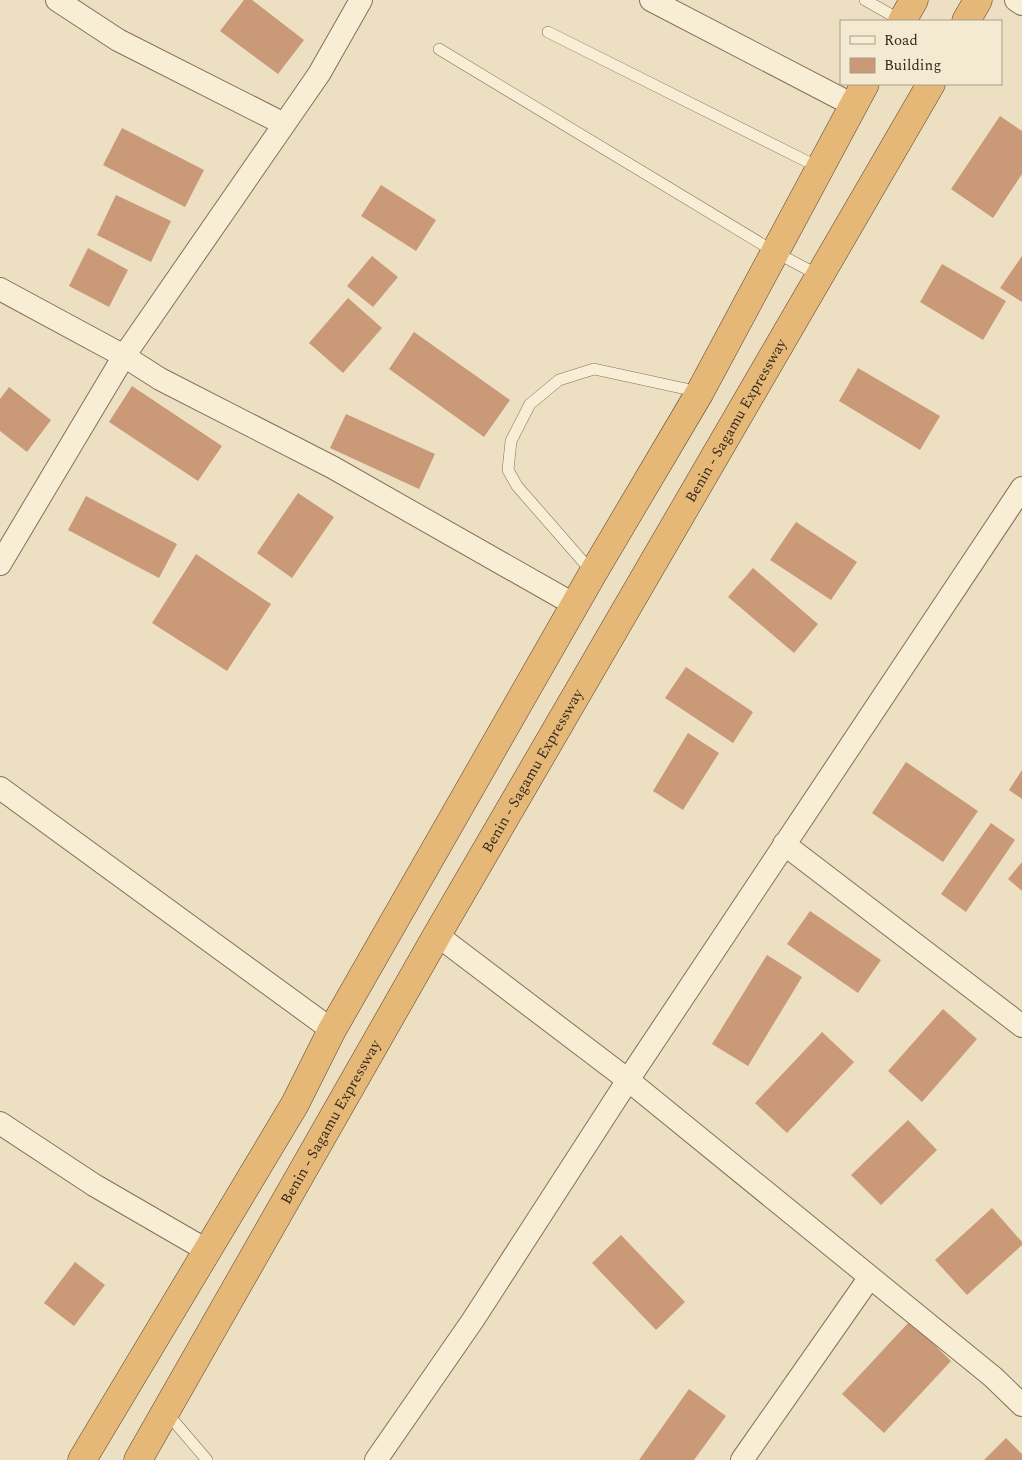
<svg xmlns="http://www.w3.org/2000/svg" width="1022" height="1460" viewBox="0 0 1022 1460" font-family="Spectral,serif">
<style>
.building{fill:#ca9978}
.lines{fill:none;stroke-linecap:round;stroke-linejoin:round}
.service-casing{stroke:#867059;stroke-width:12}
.minor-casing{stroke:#867059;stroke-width:24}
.trunk-casing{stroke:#543f2e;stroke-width:29}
.service{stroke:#f8edd5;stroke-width:11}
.minor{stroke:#f8edd5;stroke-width:22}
.trunk{stroke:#e6b877;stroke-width:28}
.labels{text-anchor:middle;stroke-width:4;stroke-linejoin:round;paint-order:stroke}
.street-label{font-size:15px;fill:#36291d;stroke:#f4ead1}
</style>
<rect width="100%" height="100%" fill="#eddfc2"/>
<!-- building -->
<path class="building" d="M244,0H252L304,40L278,74L220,31Z
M1000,116L1022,131V174L993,218L951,189Z
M122,128L204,170L185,207L103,165Z
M381,185L436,220L416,251L361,216Z
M116,195L171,221L151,262L97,235Z
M88,248L128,270L109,307L69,286Z
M372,256L398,277L373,307L347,286Z
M1022,256V302L1000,288Z
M942,264L1006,301L983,340L920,302Z
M348,298L382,328L343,373L309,343Z
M414,332L510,400L484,437L389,369Z
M858,368L940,416L920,450L839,401Z
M132,386L222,446L198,481L109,422Z
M9,387L51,420L27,452L0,431V399Z
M346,414L435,454L419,489L330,448Z
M298,493L334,517L292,578L257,553Z
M86,496L177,544L159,578L68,530Z
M796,522L857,562L831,600L770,560Z
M196,554L271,604L227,671L152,623Z
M753,568L818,624L794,653L728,597Z
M686,667L753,712L733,743L665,698Z
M688,733L719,753L683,810L653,791Z
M906,762L978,811L943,862L872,813Z
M1022,770V799L1009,790Z
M991,823L1015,840L966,912L941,894Z
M1022,862V891L1008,879Z
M810,911L881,960L858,993L787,944Z
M767,955L802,977L748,1066L712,1044Z
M943,1009L977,1039L922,1102L888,1071Z
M822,1032L854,1062L787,1133L755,1103Z
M908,1120L937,1150L881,1205L851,1175Z
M992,1208L1022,1242V1245L967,1295L935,1260Z
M621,1235L685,1302L656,1330L592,1263Z
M75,1262L105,1285L74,1326L44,1303Z
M910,1321L951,1361L884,1433L842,1394Z
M689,1389L726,1416L694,1460H639Z
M1006,1438L1022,1454V1460H984Z"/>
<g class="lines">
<!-- service casing -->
<g class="service-casing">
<path id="service" d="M865,0L902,21
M548,32L820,168
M439,49L775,252L820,276
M593,573L517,486L508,470L511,441L530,404L559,380L594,369L700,392
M166,1412L207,1460"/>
</g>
<!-- minor casing -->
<g class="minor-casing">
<path id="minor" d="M57,0L118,40L284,124
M651,0L853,105
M1016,0L1022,4
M0,289L124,356L160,379L332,467L575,605
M0,564L124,356L319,74L361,0
M0,788L332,1030
M784,844L1022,1026
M437,935L628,1080L993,1377L1022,1405
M0,1123L94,1185L208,1251
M376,1460L473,1320L628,1080L1022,488
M742,1460L870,1277"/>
</g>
<!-- trunk casing -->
<g class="trunk-casing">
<g id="trunk">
<path d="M902,21L914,0"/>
<path d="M966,21L978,0"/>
<path d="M82,1460L295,1104L332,1030L593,573L700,392L865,84"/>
<path id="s1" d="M138,1460L437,935L931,84"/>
</g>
</g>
<!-- service -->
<use href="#service" class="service"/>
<!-- minor -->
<use href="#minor" class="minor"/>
<!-- trunk -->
<use href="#trunk" class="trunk"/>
</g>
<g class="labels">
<!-- street labels -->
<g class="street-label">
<text dy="5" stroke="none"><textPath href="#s1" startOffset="1199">Benin - Sagamu Expressway</textPath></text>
<text dy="5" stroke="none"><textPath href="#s1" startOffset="794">Benin - Sagamu Expressway</textPath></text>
<text dy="5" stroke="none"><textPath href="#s1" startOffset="389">Benin - Sagamu Expressway</textPath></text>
</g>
</g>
<!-- legend -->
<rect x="840" y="20" width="162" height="65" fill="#f4ead1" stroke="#a89d89"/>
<rect x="850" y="36" width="25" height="8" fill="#f8edd5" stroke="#a89d89"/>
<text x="884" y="45" font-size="15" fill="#36291d">Road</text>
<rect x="850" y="58" width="25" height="15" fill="#ca9978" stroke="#a89d89"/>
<text x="884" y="70" font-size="15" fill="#36291d">Building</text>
</svg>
